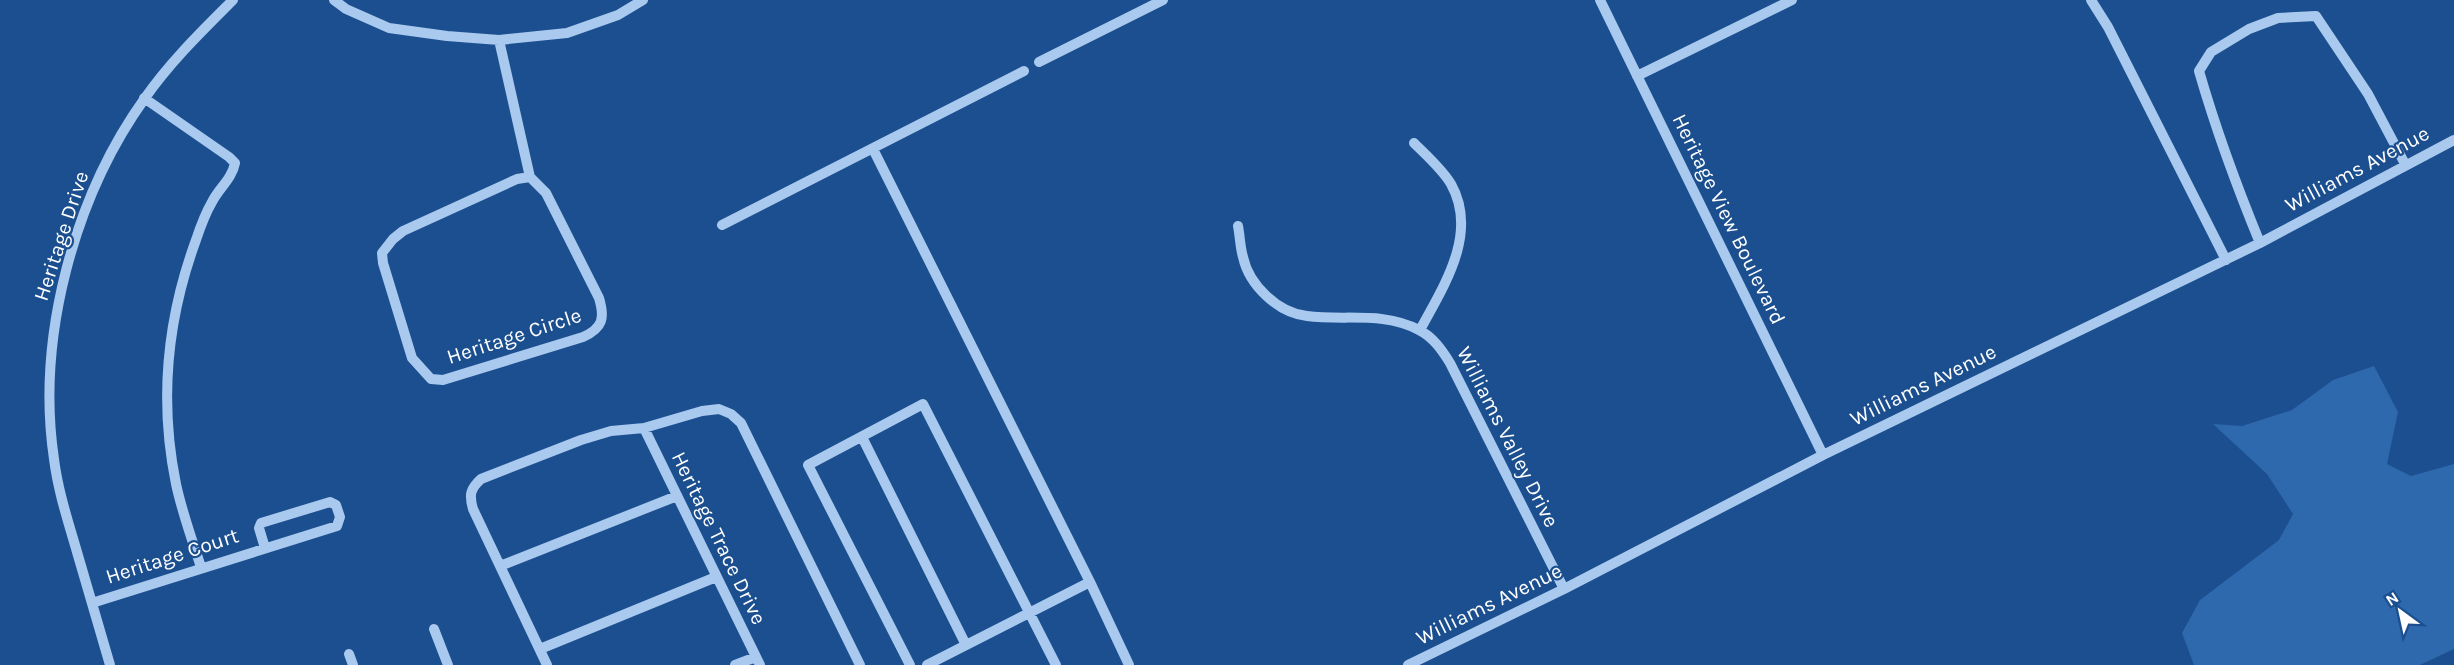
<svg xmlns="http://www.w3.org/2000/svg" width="2454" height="665" viewBox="0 0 2454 665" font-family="Karla,sans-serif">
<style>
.green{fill:#2e69ad}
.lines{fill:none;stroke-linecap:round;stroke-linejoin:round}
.minor{stroke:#a9c9ee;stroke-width:10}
.labels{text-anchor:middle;stroke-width:4.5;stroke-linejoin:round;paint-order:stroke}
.street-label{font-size:21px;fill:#fff;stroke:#1b4f8f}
</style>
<rect width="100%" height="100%" fill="#1b4f8f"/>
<!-- green -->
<path class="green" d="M2374,366L2398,412L2387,464L2411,476L2454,464V649L2420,665H2194L2182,633L2200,600L2279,540L2293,514L2267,474L2213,424L2242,426L2292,410L2333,380Z"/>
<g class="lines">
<!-- minor -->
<path class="minor" d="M334,0L346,9L389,28L447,36L499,40L567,33L618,15L643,0
M1600,0L1823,455
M2091,0L2108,27L2226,260
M499,40L530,177L546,193L599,298C605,318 603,328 583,337L443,380L431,379L412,358L383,263L382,253L393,239L403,231L517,179L530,177
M1039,62L1163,0
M1637,76L1792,0
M144,98L229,157L235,163C232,179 219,188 212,202C205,214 200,228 196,240C167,319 159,401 176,484C182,512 192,540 201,567
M1414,143C1427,156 1442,169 1451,184C1479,234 1443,287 1420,330
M873,149L1090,582L1129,665
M722,225L1024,71
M1238,226C1240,236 1240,247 1243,257C1249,285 1278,313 1307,316C1345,321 1383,311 1419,330C1433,337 1442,350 1450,363L1564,589
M2260,243C2237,187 2216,130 2199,71L2211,52L2249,29L2278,18L2316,16L2368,94L2405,164
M644,428L760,665
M862,437L966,645
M500,566L677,496
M92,603L337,526L340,517L336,505L330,502L261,523L259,528L265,548
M434,629L448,665
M540,649L716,577
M349,654L353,665
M110,665C99,627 88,589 77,552C68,521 58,491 54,459C36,338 74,197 145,98C170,62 202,31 233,0
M547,665L473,509C469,495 470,489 481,479L581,440L611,431L644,428L702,411L719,409L731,414L741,423L860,665
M735,665L756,657
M910,665L808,465L923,404L1056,665
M927,665L1090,582
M1408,665L1564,589L1823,455L2260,243L2454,140"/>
</g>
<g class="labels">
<!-- street labels -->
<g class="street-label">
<text transform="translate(2357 169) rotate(-28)" y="7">Williams Avenue</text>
<text transform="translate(1729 219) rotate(64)" y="7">Heritage View Boulevard</text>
<text transform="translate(61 236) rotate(-72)" y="7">Heritage Drive</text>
<text transform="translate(514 336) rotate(-18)" y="7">Heritage Circle</text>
<text transform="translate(1923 385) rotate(-26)" y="7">Williams Avenue</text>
<text transform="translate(1508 437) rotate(63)" y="7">Williams Valley Drive</text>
<text transform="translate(719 538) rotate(64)" y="7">Heritage Trace Drive</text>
<text transform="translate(172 556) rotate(-18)" y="7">Heritage Court</text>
<text transform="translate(1489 604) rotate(-26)" y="7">Williams Avenue</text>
</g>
</g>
<!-- north arrow -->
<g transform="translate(2400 611) rotate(327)" stroke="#1b4f8f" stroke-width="4.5" paint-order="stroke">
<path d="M0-4.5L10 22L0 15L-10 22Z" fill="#ffffff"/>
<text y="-9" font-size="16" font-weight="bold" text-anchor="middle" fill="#ffffff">N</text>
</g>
</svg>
